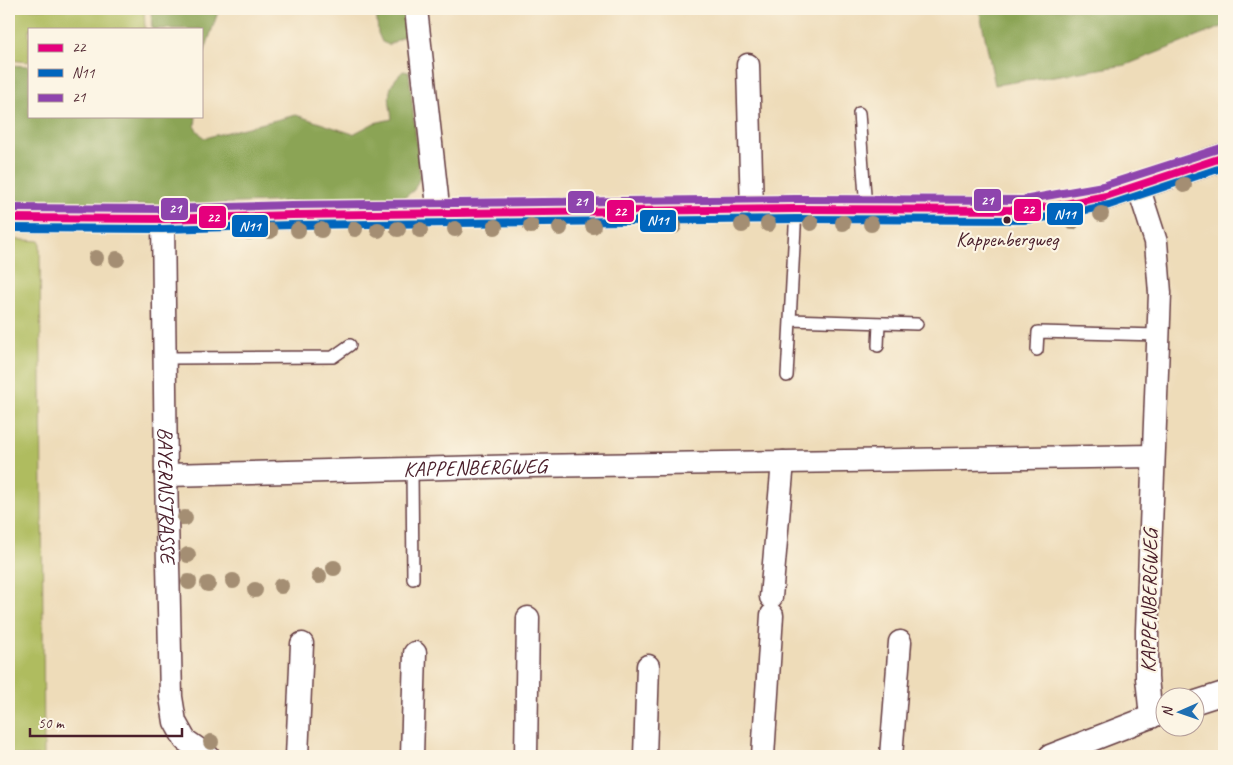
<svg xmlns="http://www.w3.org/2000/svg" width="1233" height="765" viewBox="0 0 1233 765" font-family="Caveat,sans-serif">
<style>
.green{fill:#afbc5e;stroke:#7c6e44}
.forest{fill:#8ba455;stroke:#6a6240}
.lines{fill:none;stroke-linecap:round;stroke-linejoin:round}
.lane-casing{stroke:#633b40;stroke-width:14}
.street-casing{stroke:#633b40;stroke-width:25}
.primary-casing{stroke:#633b40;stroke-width:30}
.lane{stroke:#fff;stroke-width:11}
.street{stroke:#fff;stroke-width:22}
.primary{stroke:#fbbe6e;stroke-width:28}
.bus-1-casing{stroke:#fcf5e5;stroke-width:11}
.bus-2-casing{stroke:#fcf5e5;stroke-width:11}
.bus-3-casing{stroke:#fcf5e5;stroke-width:11}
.bus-1{stroke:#e5007d;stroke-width:8}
.bus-2{stroke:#0065bd;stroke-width:8}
.bus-3{stroke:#8e44ad;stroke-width:8}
.tree{fill:#a48e73}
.bus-dot{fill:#4a1f2b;stroke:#fcf5e5;stroke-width:2}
.labels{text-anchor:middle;stroke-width:4.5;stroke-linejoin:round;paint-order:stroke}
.bus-label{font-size:20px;fill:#4a1f2b;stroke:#fcf5e5}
.street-label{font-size:21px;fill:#4a1f2b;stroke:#fcf5e5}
.line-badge{stroke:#fcf5e5;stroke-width:2}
.badge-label{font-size:14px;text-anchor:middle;font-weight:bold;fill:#fff}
</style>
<rect width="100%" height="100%" fill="#fcf5e5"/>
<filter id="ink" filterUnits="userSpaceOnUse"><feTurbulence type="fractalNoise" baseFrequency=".02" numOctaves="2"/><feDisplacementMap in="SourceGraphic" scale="10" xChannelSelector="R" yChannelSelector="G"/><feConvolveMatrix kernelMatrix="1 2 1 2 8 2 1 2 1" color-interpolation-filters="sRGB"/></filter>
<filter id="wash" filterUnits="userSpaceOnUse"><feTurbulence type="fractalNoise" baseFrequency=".0096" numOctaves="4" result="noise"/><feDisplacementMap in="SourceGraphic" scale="20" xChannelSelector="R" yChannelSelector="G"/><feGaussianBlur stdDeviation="1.12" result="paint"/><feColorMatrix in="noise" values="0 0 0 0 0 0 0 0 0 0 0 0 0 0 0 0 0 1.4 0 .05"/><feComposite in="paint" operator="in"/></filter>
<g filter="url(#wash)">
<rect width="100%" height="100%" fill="#eedcb9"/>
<!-- green -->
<path class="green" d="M9,9H144L145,29H29V62L9,60Z
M9,239L40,241L44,756H9Z"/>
<!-- forest -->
<path class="forest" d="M151,9H219L201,62V29H152Z
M376,9H404L407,34L389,45L382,42L378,33Z
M979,9H1224V26L1126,65L995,85Z
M9,65L29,66V116H196L195,128L204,138L296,115L353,134L374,123L392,119C389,97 385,88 403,71L409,72L420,177L414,190L405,197L185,205L9,206Z"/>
</g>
<g filter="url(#ink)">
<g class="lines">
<!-- lane casing -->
<g class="lane-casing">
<path id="lane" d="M859,113L866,209
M790,320L917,324
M878,346L879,323
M1037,350L1038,332L1159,335
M165,358L333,357L350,345
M787,376L796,209
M412,469L413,579"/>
</g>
<!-- street casing -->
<g class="street-casing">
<g id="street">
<path d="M416,9L437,197L438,213"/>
<path d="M748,65L752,210"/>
<path d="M1138,186L1156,242L1160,293L1147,630V678L1151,717"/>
<path id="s1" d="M163,219L166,475L171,697L175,722L185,740L208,756"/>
<path id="s2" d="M166,475L531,466L1153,456"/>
<path d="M771,597L783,462"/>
<path d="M1196,702L1224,693"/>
<path d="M297,756L302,644"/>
<path d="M412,756L415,653"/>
<path d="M526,756L528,618"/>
<path d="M645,756L648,666"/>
<path d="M763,756L772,615"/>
<path d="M891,756L900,642"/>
<path d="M1050,756L1163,712"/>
</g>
</g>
<!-- primary casing -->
<g class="primary-casing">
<path id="primary" d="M9,218L163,219L292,215L796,209L1024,210L1055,206L1106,196L1224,157"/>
</g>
<!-- lane -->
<use href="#lane" class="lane"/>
<!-- street -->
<use href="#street" class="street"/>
<!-- primary -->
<use href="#primary" class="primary"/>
<!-- bus-1 casing -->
<g class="bus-1-casing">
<path id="bus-1" d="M9,218L163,219L292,215L796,209L1024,210L1055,206L1106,196L1224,157"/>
</g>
<!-- bus-2 casing -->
<g class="bus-2-casing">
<path id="bus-2" d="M9,228L163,229L292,225L796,219L1024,220L1057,216L1109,205L1224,167"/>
</g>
<!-- bus-3 casing -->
<g class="bus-3-casing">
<path id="bus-3" d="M9,208L163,209L292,205L796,199L1023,200L1103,186L1221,148"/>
</g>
<!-- bus-1 -->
<use href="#bus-1" class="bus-1"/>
<!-- bus-2 -->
<use href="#bus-2" class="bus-2"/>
<!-- bus-3 -->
<use href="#bus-3" class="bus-3"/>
</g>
<!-- trees -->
<g class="tree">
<circle cx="1184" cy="185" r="8"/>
<circle cx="1101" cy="214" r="8"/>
<circle cx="1072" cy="222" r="8"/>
<circle cx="811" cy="223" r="8"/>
<circle cx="843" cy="223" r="8"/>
<circle cx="768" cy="224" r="8"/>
<circle cx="871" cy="224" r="8"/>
<circle cx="742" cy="225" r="8"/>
<circle cx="531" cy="226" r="8"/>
<circle cx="593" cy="226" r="8"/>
<circle cx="645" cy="226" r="8"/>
<circle cx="674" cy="226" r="8"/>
<circle cx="495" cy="227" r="8"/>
<circle cx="560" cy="228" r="8"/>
<circle cx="355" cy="229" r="8"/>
<circle cx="398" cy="229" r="8"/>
<circle cx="455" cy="229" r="8"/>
<circle cx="298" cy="230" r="8"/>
<circle cx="321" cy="230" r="8"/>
<circle cx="378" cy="230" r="8"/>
<circle cx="420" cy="230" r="8"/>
<circle cx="270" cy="231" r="8"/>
<circle cx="249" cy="232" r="8"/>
<circle cx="96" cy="258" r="8"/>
<circle cx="117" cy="259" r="8"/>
<circle cx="185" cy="518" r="8"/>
<circle cx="188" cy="555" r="8"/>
<circle cx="334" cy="568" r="8"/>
<circle cx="319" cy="576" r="8"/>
<circle cx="233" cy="581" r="8"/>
<circle cx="189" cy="582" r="8"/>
<circle cx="208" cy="584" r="8"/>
<circle cx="281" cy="586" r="8"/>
<circle cx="255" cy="590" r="8"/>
<circle cx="211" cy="742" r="8"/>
</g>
</g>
<!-- markers -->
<circle class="bus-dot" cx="1007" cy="220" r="4.5"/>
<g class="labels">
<!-- bus labels -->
<g class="bus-label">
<text x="1007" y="246">Kappenbergweg</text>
</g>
<!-- street labels -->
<g class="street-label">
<text dy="7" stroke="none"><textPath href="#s2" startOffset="309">KAPPENBERGWEG</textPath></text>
<text dy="7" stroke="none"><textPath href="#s1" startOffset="276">BAYERNSTRASSE</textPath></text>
<text transform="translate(1149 601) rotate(-89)" y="7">KAPPENBERGWEG</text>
</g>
</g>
<g class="line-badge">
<rect x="973" y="188" width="29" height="24" rx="5" fill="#8e44ad"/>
<rect x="567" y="190" width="28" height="24" rx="5" fill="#8e44ad"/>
<rect x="160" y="197" width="29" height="24" rx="5" fill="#8e44ad"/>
<rect x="1013" y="198" width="29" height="24" rx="5" fill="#e5007d"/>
<rect x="606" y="199" width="29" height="24" rx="5" fill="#e5007d"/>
<rect x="1046" y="202" width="38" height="24" rx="5" fill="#0065bd"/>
<rect x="198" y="205" width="29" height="24" rx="5" fill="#e5007d"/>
<rect x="639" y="209" width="38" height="24" rx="5" fill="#0065bd"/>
<rect x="231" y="214" width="38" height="24" rx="5" fill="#0065bd"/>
</g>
<g class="badge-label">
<text x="987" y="205">21</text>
<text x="581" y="206">21</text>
<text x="175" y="213">21</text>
<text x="1028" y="214">22</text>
<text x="620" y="216">22</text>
<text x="1065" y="219">N11</text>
<text x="213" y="222">22</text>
<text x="658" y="225">N11</text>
<text x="250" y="231">N11</text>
</g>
<!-- margin -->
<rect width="1233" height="765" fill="none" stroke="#fcf5e5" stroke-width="30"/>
<!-- legend -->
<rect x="28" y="28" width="175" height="90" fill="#fcf5e5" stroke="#b59f9b"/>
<rect x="38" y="44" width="25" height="8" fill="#e5007d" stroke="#b59f9b"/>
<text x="72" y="52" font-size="15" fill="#4a1f2b">22</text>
<rect x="38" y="69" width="25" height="8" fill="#0065bd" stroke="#b59f9b"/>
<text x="72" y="78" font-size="15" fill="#4a1f2b">N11</text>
<rect x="38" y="94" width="25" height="8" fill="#8e44ad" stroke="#b59f9b"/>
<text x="72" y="102" font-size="15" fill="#4a1f2b">21</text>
<!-- north arrow -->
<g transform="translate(1180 712) rotate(268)"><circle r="24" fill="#fcf5e5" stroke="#b59f9b"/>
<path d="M0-4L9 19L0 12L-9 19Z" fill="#1f6fb2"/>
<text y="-8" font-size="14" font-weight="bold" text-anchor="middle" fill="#4a1f2b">N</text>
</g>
<!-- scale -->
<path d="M30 728v8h152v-8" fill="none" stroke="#4a1f2b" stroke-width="2.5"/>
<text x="38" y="728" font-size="15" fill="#4a1f2b" stroke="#fcf5e5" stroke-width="4" paint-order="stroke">50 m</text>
</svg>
